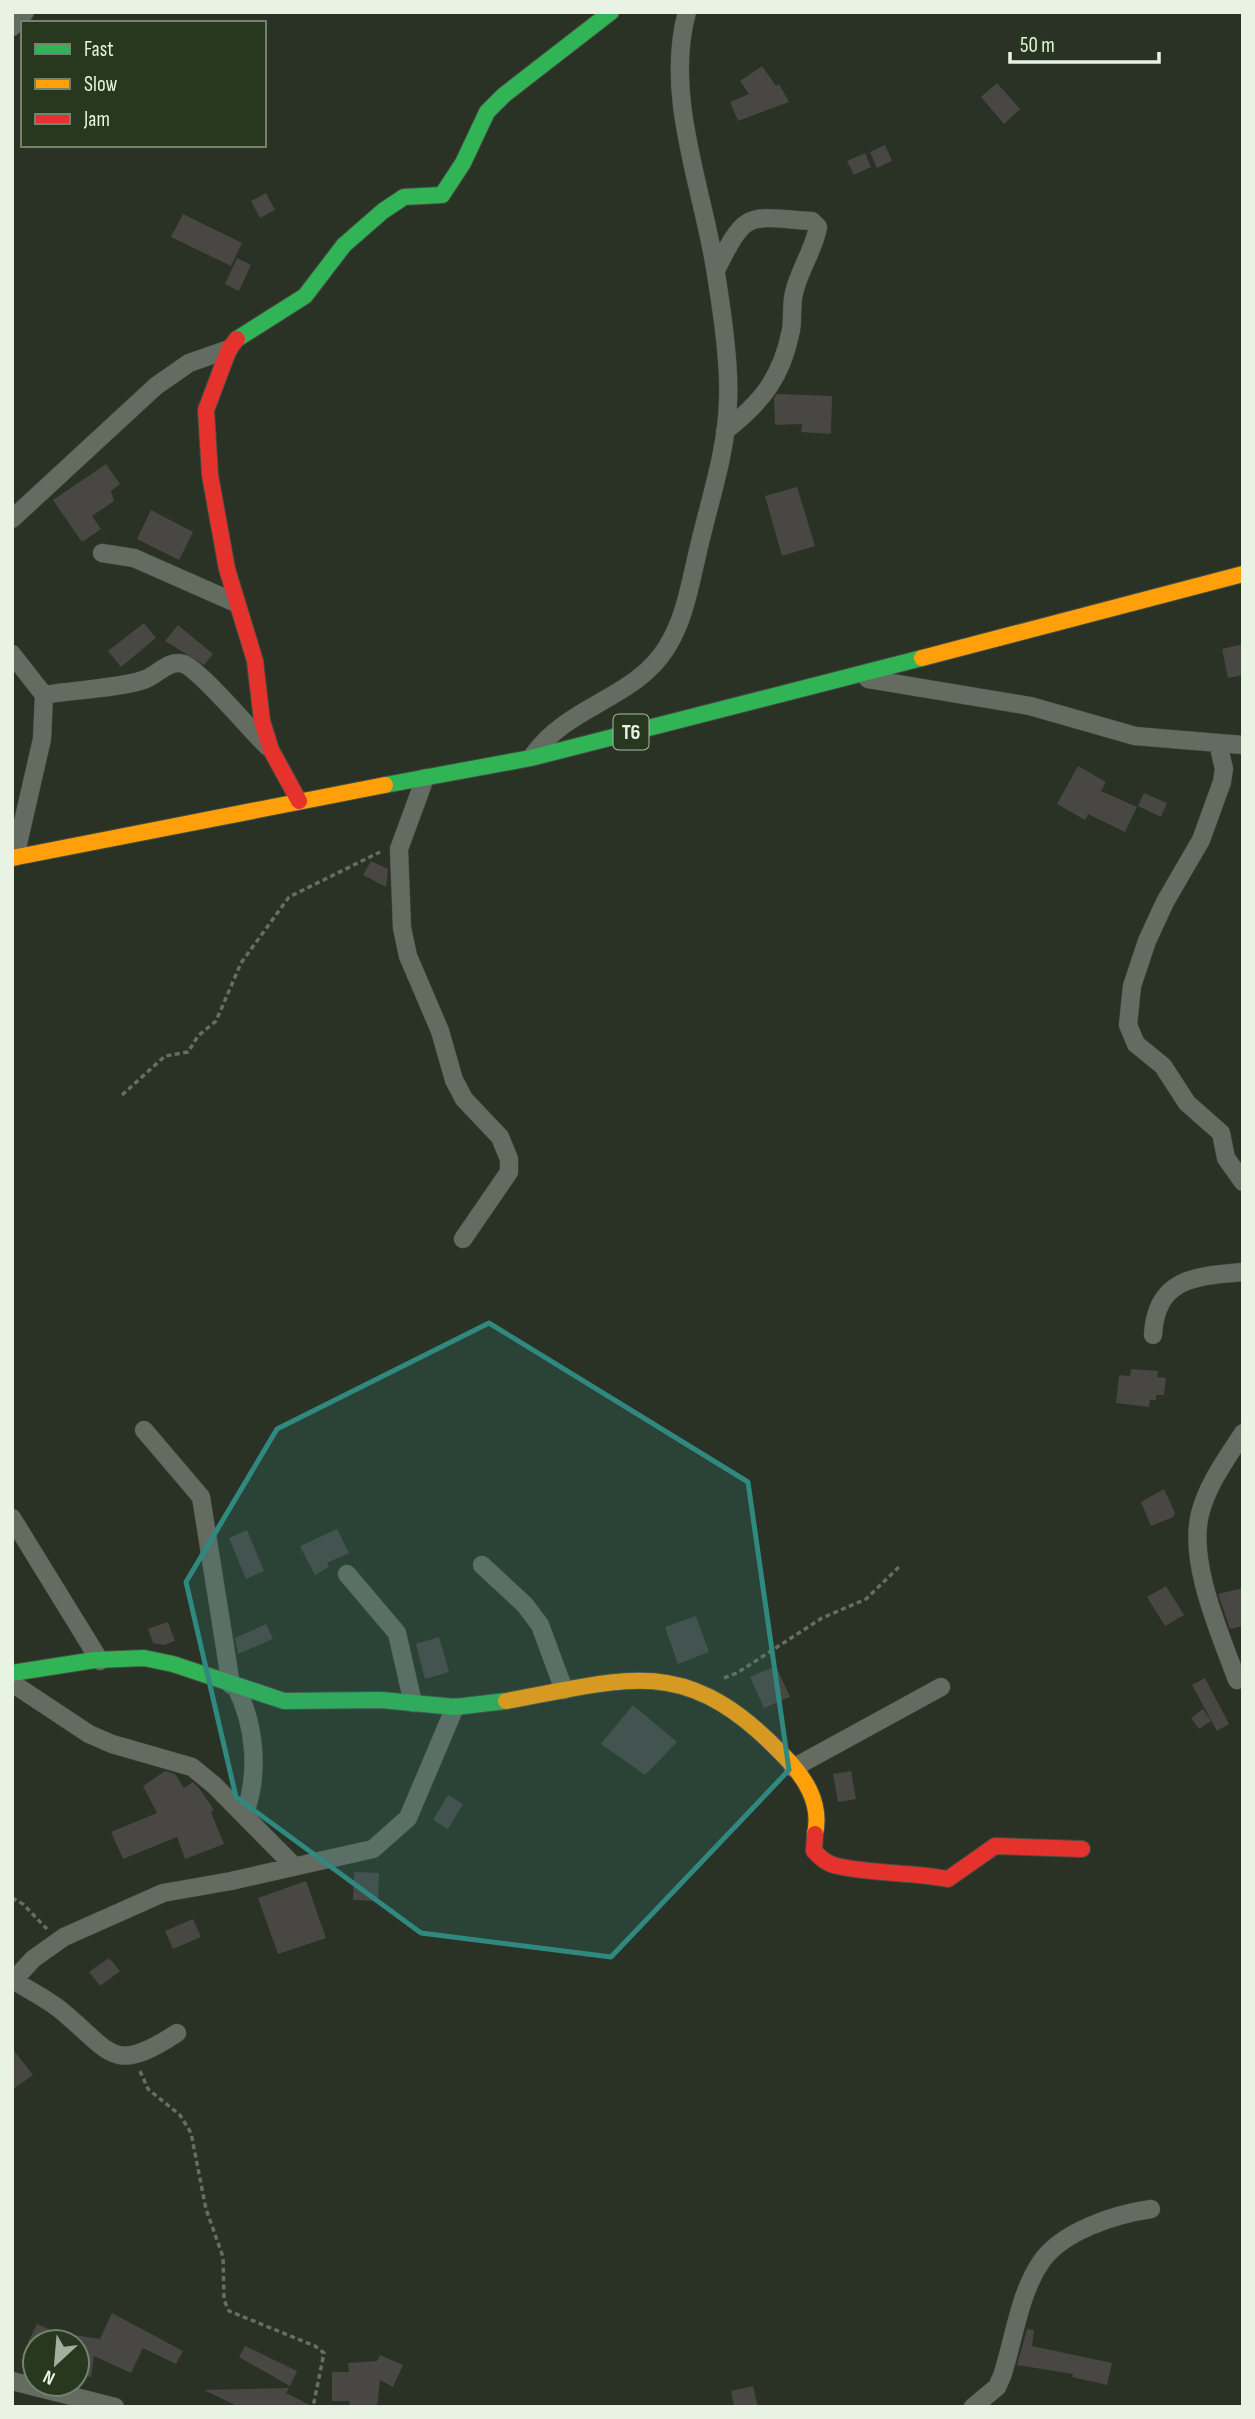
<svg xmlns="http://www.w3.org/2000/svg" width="1255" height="2419" viewBox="0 0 1255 2419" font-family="'Sofia Sans Condensed',sans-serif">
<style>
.building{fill:#484743}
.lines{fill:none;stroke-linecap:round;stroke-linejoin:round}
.street-casing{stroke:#454d41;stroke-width:19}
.fast-casing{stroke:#454d41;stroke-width:18}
.slow-casing{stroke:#454d41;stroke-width:18}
.jam-casing{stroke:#454d41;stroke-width:18}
.path{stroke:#666d62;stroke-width:3.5;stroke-dasharray:5 3.5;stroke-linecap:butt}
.street{stroke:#646b60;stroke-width:18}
.fast{stroke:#30b455;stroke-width:16}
.slow{stroke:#ff9f0a;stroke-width:16}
.jam{stroke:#e5322d;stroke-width:16}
.marked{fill:#308980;fill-opacity:0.2;stroke:#308980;stroke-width:5;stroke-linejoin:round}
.labels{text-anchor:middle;stroke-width:5;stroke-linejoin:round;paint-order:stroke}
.shield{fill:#27381e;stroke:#aebba8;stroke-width:2}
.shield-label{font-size:21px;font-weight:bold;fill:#e8f3e3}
</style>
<rect width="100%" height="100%" fill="#293224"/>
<!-- building -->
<path class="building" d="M762,66L776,86L779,84L789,102L738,121L730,102L749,94L740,81Z
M997,83L1020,109L1004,124L981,97Z
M885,145L892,161L877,168L870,152Z
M865,153L871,167L854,175L847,161Z
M266,193L275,210L260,218L251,201Z
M183,214L242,243L231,266L171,237Z
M237,258L251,265L239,291L225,284Z
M777,394L832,396L831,434L801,432L802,424L775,425L774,398Z
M106,464L120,484L111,491L114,501L92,516L101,529L82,542L53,500Z
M797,487L815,546L782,556L765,496Z
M151,510L193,532L179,560L137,539Z
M144,623L156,638L121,667L108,651Z
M178,625L213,654L204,665L165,641Z
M1243,644V675L1228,678L1222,649Z
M1078,766L1106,782L1101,791L1137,807L1125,832L1088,814L1085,820L1057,804Z
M1144,793L1167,803L1161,817L1138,806Z
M371,861L388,869L386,887L363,875Z
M1131,1369L1158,1371L1157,1377L1166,1378L1164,1395H1156V1400H1150L1149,1407L1116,1403L1119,1375L1130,1376Z
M1164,1489L1175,1513L1173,1517L1151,1526L1141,1502Z
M337,1529L349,1553L327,1563L329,1567L315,1575L300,1546Z
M247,1530L264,1571L246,1579L229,1538Z
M1166,1586L1184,1615L1165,1626L1147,1597Z
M1243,1588V1626L1230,1629L1218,1594Z
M696,1616L709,1652L678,1664L665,1627Z
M168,1622L175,1641L164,1645L153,1643L148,1629Z
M266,1624L273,1639L238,1654L235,1638Z
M439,1637L449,1672L425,1679L416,1644Z
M776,1666L790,1697L764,1708L750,1677Z
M1205,1678L1229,1724L1217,1731L1192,1685Z
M633,1705L677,1742L645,1775L601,1744Z
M1203,1709L1211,1721L1199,1729L1191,1718Z
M165,1771L175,1774L184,1788L193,1782L199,1788L214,1810L211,1812L224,1844L185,1859L177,1837L123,1859L111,1832L157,1813L143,1786Z
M851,1771L856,1799L838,1802L833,1774Z
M448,1795L463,1804L448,1829L433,1820Z
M354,1872L379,1873L378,1901L353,1900Z
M306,1881L326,1938L278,1954L258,1898Z
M193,1919L201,1937L173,1949L165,1931Z
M109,1958L120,1971L100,1986L89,1972Z
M12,2048L33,2075L12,2090Z
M112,2313L183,2351L176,2364L143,2348L131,2373L94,2356L91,2377L77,2375V2342H28L37,2324L55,2332L100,2339Z
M1027,2329L1034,2330L1032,2346L1112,2363L1107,2385L1072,2377L1073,2374L1017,2365Z
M245,2346L297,2371L290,2386L239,2357Z
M380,2355L403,2365L393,2387L380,2380L377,2407H349L350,2401H332V2372H349L348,2363L377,2361Z
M753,2386L758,2407H734L731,2391Z
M289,2388L286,2393L314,2407H239L204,2390Z"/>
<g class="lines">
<!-- street casing -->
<g class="street-casing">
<path id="street" d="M12,27L25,12
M716,270C747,208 747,217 812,221L818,227C814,250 799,270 794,293C791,305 793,318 791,330C782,377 762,402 725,431
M12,519L156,386L189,363L229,349
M102,553L134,558L236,603
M12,654L44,695L42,739L15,857
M868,679L1030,706L1135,736L1243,745
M44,695C72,690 123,688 146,679C158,674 170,659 184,664C201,671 251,731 268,747
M1218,743L1224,769L1222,782L1201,840L1165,902L1147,941L1132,986L1128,1025L1136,1044L1163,1066L1187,1103L1221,1133L1226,1158L1243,1182
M533,755C570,704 635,699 667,647C685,618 690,584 698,551C709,502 727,451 728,401C730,365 721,304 715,268C702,186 664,95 687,12
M425,778L399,849L402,928L408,956L440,1031L454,1080L464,1099L500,1137L509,1159V1172L463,1239
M1153,1335C1156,1278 1195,1276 1243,1272
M144,1430L201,1497L231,1685
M12,1518L100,1661
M482,1565L525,1605L540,1625L564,1690
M347,1574L397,1633L413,1703
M1237,1680C1220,1633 1188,1563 1200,1514C1207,1485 1227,1458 1243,1433
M12,1683L89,1734L112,1744L192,1767L214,1785L293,1865
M236,1687C255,1725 260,1774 244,1815
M793,1768L941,1687
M13,1980C30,1991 48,1999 63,2012C112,2053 113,2075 177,2033
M12,1982L33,1959L64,1937L163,1893L231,1881L373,1849L408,1818L455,1707
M12,2381L115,2407
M973,2407L997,2387L1002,2376C1014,2340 1019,2294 1041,2262C1062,2231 1116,2214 1151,2209"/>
</g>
<!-- fast casing -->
<g class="fast-casing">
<path id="fast" d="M237,339L305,296L344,245L383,211L404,197L442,195L463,163L487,112L504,95L611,12
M385,785L531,758L922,658
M12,1673L95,1660L144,1658L173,1664L284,1701L381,1700L455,1707L506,1701"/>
</g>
<!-- slow casing -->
<g class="slow-casing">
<path id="slow" d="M922,658L1243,574
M12,858L385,785
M506,1701C629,1679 685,1653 782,1754C804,1776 822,1802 815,1834"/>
</g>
<!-- jam casing -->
<g class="jam-casing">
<path id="jam" d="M237,339L229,349L206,410L210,475L227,569L255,661L262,721L271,750L299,801
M815,1834L814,1851C820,1858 827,1864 837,1866C873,1874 911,1872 948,1879L995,1846L1082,1849"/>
</g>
<!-- path -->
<path class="path" d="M122,1095L165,1056L188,1052L198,1036L216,1021L241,963L289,897L380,852
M724,1678L737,1673L822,1618L866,1599L900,1566
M12,1898L23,1904L47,1929
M140,2071L148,2089L180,2115L191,2133L206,2209L223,2257L224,2300L229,2311L315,2346L324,2353L313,2407"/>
<!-- street -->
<use href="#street" class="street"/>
<!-- fast -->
<use href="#fast" class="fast"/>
<!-- slow -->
<use href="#slow" class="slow"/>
<!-- jam -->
<use href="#jam" class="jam"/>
</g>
<!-- marked area -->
<path class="marked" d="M489,1323L748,1482L789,1770L611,1957L421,1933L236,1797L186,1582L277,1429Z"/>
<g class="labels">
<!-- shield labels -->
<rect class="shield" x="613.5" y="714.5" width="35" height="35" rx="5"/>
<g class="shield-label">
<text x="631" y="739">T6</text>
</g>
</g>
<!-- border -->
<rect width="1255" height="2419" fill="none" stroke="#e8f3e3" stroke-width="28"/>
<!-- legend -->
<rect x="21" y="21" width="245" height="126" fill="#27381e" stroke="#74836d" stroke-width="2"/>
<rect x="35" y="44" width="35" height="10" fill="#30b455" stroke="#74836d" stroke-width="2"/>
<text x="84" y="56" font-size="21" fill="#e8f3e3">Fast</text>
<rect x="35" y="79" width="35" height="10" fill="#ff9f0a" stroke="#74836d" stroke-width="2"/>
<text x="84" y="91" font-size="21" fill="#e8f3e3">Slow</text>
<rect x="35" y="114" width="35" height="10" fill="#e5322d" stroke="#74836d" stroke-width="2"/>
<text x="84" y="126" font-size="21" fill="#e8f3e3">Jam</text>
<!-- north arrow -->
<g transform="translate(56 2363) rotate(206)"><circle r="33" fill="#27381e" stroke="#74836d" stroke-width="2"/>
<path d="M0-5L12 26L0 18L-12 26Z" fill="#a5afa0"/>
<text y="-10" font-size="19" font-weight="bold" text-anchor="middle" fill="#e8f3e3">N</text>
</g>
<!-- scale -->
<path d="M1010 52v10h149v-10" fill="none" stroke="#e8f3e3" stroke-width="3.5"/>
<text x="1020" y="52" font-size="21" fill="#e8f3e3" stroke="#27381e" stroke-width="5" paint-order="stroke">50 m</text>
</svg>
